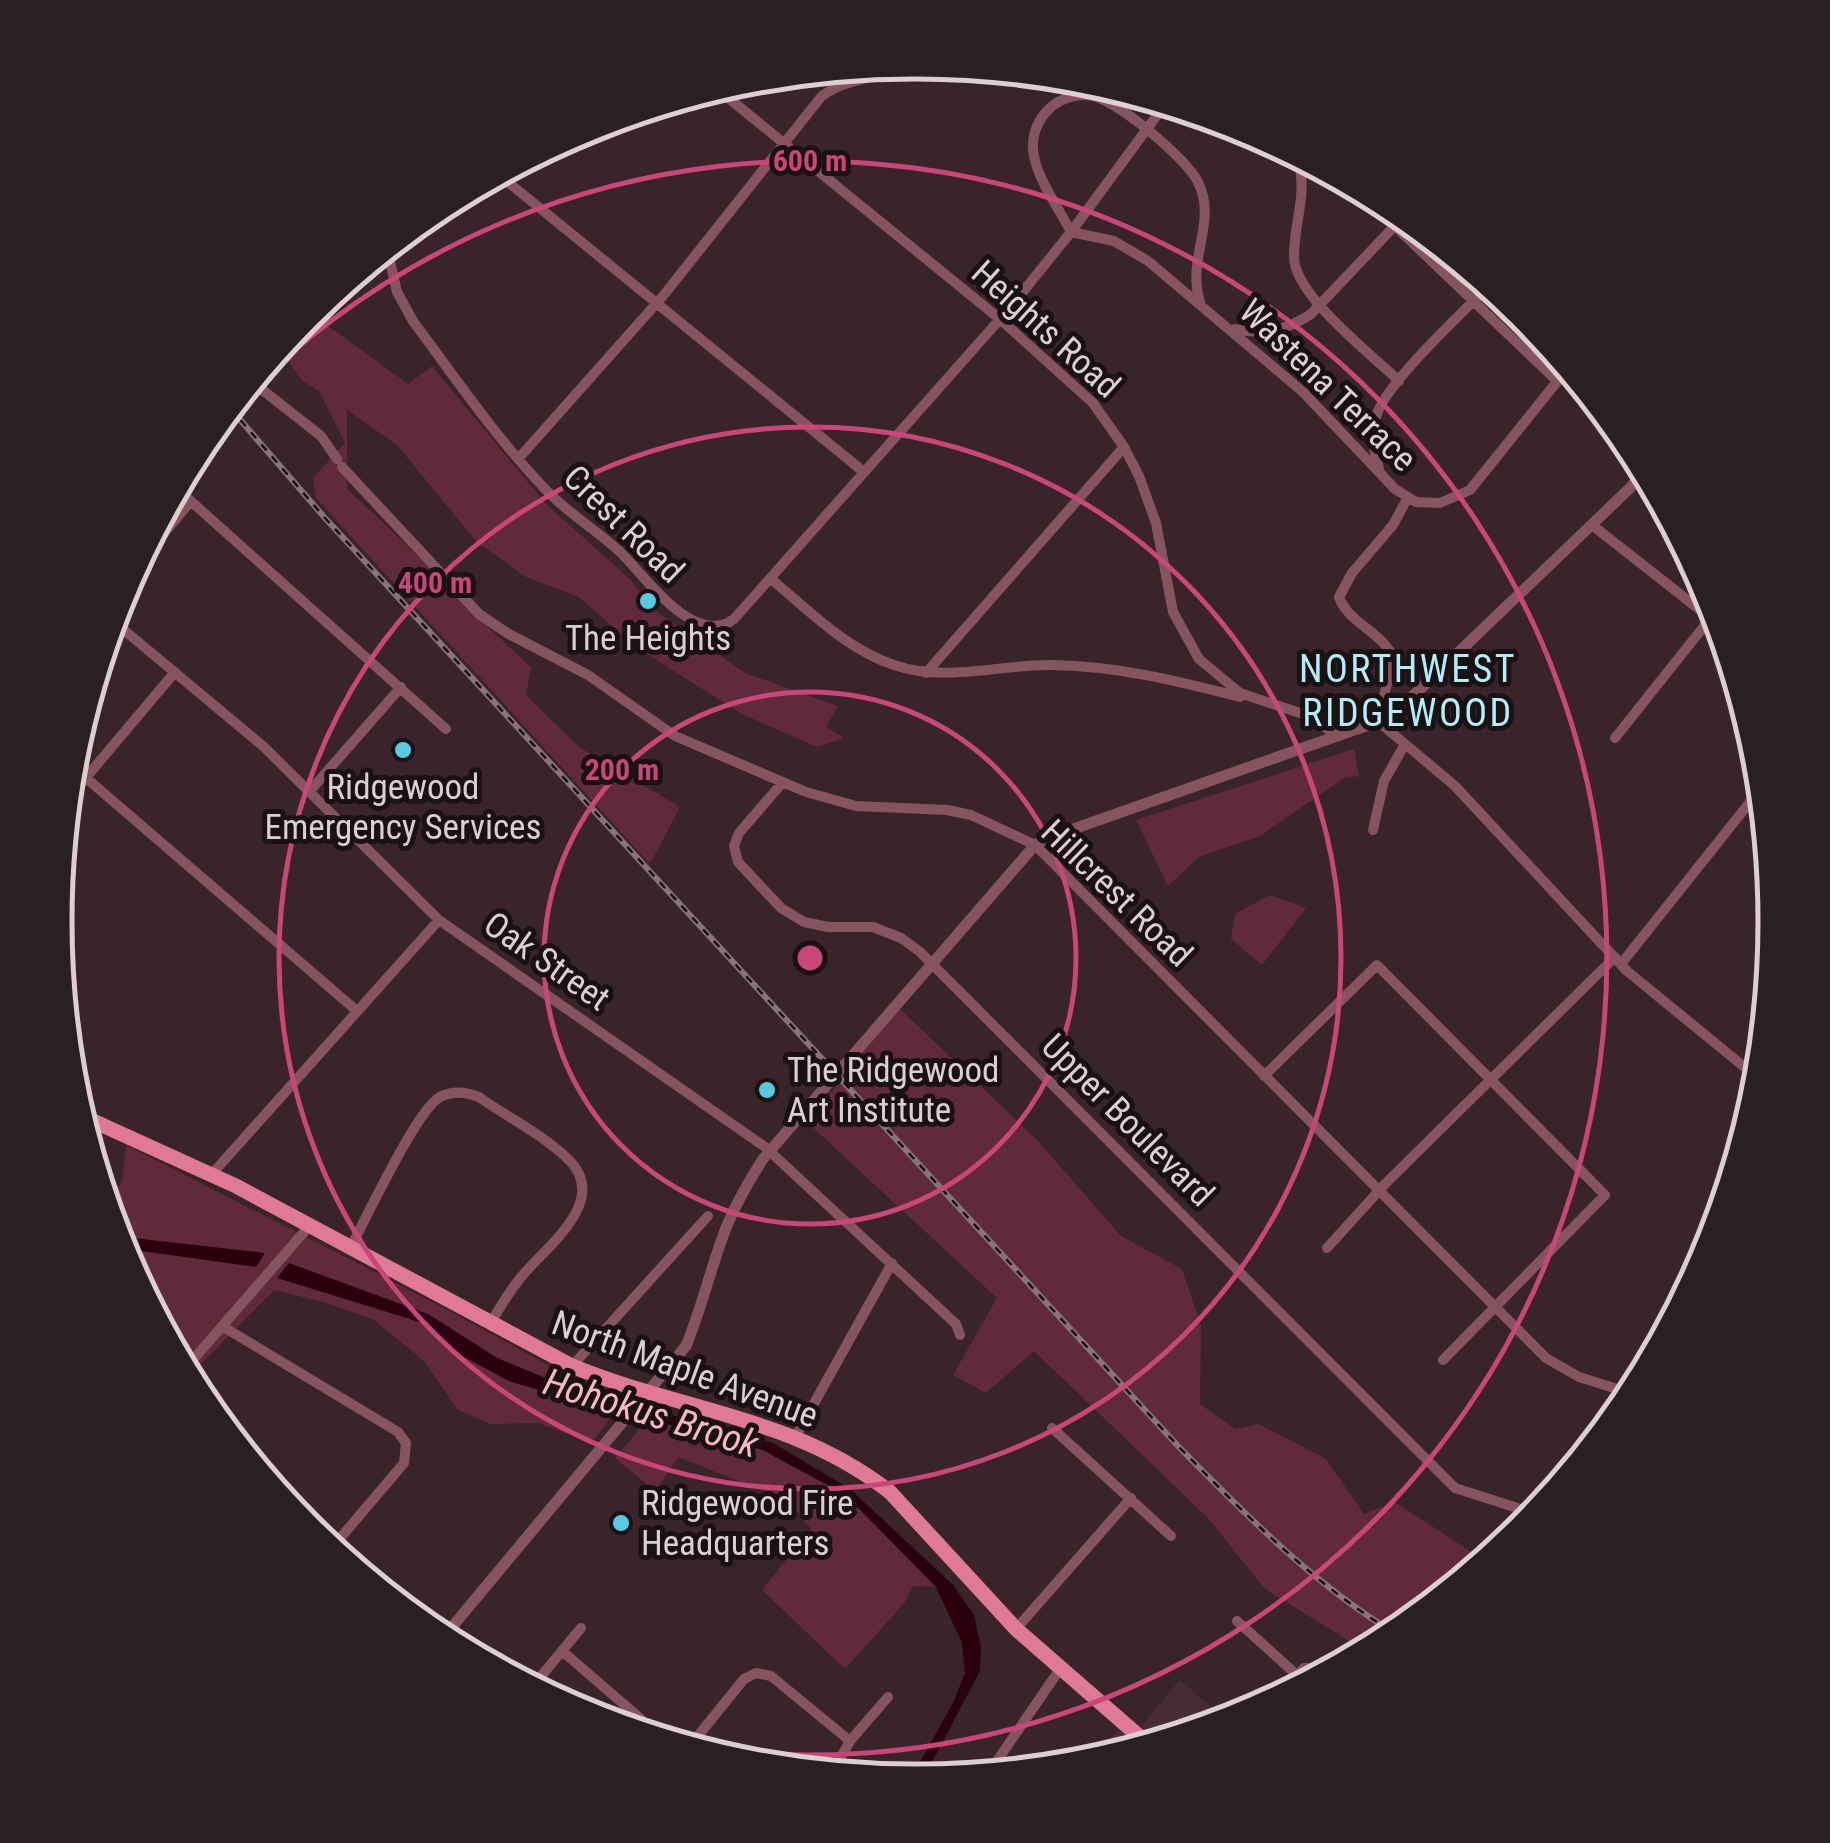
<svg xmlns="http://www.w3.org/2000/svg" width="1830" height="1843" viewBox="0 0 1830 1843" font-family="'Roboto Condensed',sans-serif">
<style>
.built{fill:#482c33}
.green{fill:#602a3b;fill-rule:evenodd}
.water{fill:#2a0010}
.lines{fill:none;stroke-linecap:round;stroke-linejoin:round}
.stream{stroke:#2a0010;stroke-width:2.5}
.minor{stroke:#865461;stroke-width:10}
.tertiary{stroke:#865461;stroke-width:11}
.primary{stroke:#df7996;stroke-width:15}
.rail-casing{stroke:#877479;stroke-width:6}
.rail{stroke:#1a1113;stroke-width:2.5;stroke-dasharray:8;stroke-linecap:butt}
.ring{fill:none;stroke:#c94678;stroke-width:5}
.poi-dot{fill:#55cae0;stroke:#1a1113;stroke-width:4}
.labels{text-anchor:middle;stroke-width:10;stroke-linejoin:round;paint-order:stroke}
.street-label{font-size:35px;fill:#ddced1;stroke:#1a1113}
.poi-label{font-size:35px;fill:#ddced1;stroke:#1a1113}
.neighbourhood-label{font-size:38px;letter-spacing:2.5px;fill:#b4edf9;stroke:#1a1113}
.water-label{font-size:38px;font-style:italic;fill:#f6b8c7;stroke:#1a1113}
.rim{fill:none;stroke:#ddced1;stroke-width:5}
.centre{fill:#c94678;stroke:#1a1113;stroke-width:5}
.ring-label{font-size:30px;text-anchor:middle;font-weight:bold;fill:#c94678;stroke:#1a1113;stroke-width:10;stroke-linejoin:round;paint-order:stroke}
</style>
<rect width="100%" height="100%" fill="#39242a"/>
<!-- built -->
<path class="built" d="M1180,1680L1227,1721L1090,1763L1118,1730L1130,1739Z"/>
<!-- green -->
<path class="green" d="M309,312L408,384L432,366L546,504L632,581L650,607L745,673L838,706L826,727L844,738L817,747L742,714L636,647L579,597L526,577L476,541L397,445L347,410V489C411,546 467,610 531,667L526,695L579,747L680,807L650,864L316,498L313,478L345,443L319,391L303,381L278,348Z
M1354,749L1359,776L1344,778L1260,836L1199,857L1168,886L1136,820Z
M1270,895L1306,908L1262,965L1231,939L1235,914Z
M899,1008L1038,1141L1121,1236L1182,1269L1201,1326L1200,1404L1235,1429L1259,1424L1326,1459L1364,1514L1395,1502L1485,1561L1392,1637L1365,1651L1264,1588L1209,1519L1034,1351L986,1393L953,1375L997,1298L807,1122Z
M126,1145C267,1218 410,1287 549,1366C565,1376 607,1388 617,1399L613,1414L596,1438L585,1440L538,1423L491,1424L458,1410L424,1361L374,1320L327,1303L274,1290L188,1377L120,1250L105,1201L122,1182ZM277,1277L428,1314L497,1358L555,1382L612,1397L609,1410L509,1381L453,1351L423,1323Z
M648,1419L763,1450L846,1496L936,1587L913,1586L905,1602L845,1669L762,1590L811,1529L787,1500L678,1457L655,1491L615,1458Z"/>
<!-- water -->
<path class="water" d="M116,1236L265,1253L256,1267L120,1248Z
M289,1263L428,1314L497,1358L555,1382L613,1398L608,1411L509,1381L453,1351L423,1323L277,1278Z
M650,1409L773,1443L850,1489L953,1585L974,1615L981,1647L980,1671L922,1781H909L953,1703L965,1673L962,1643L936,1587L846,1495L763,1450L642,1417Z"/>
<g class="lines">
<!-- stream -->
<path class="stream" d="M608,1403L629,1408"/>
<!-- minor -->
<path class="minor" d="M716,88L1000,319L1093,403L1124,447L1139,476L1156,523L1173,612L1199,659L1240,693L1306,715L1338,736
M1298,156C1308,197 1294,220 1294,257C1294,295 1371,354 1399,381
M498,174L864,472
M1352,185L1556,380
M1071,232L1114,241L1148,261L1303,392L1395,489L1416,502L1440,503L1470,490L1568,368
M1071,232C1059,208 1035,177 1033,149C1032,133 1039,118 1050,108C1061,98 1078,93 1093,96C1118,101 1187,159 1198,182C1218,223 1186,257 1200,302
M387,248L397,292L413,321C455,378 497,439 547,491C568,513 595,529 618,550C642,571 693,650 734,619L1009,309L1071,232L1166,103
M1235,329C1264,336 1287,330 1311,314L1404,216
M251,381L321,436L337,459
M519,458L663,296L821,97C843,78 872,83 893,64
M342,467L479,614L507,633L588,675L675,736L806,792L856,806L947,810L971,815L1035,845L1546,1358L1579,1377L1633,1394
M1379,468C1373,450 1371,432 1377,414C1388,381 1462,314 1489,285
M176,488L446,729
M1592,525L1704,613L1715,615
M133,570L191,501
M770,578C808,610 846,649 894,665C947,683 999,664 1053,665C1117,666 1178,681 1240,697
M112,620L263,746L439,920L765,1147L956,1324L960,1335
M926,673L1124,447
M1380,723L1455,786L1627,971L1759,1079
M1376,724L1394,659C1384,633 1348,623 1339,597L1352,573L1393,525L1407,499
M1615,738L1713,615
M71,765L357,1011
M783,782L739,833L734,846L738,862L781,908L804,922L828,927H873L901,938L919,951L1455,1488L1536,1514
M309,792L401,687
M67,800L175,672
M1373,830L1384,781L1405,744
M1621,964L1762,787
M1264,1076L1377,965L1605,1195L1443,1360
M211,1175L439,920
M1730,1183L1734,1133L1759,1083
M351,1246C367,1217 417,1109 440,1097C453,1090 466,1092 479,1097C507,1117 544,1135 569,1160C610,1201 546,1247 522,1276C510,1290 501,1306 491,1322
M1327,1248L1386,1183L1615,957
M222,1326L398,1432L406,1443L404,1463L331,1549
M572,1366L708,1216
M184,1370L311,1224
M1052,1428L1171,1536
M796,1436L892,1263
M1237,1621L1298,1676
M1016,1629L1131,1498
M562,1651L641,1719
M532,1687L581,1628
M1279,1697L1304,1668H1313L1321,1675
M689,1747L744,1679L756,1673L771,1676L850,1741
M832,1773L850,1741L888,1697
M988,1774L1060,1669"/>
<!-- tertiary -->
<path class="tertiary" d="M442,1639L686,1346C702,1307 711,1267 726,1228C736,1203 749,1181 763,1159L1035,845L1045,839L1391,717L1630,488L1644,471"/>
<!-- primary -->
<path class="primary" d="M80,1115L236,1186L572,1366C681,1411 793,1416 890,1492L1016,1629L1149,1745"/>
<!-- rail casing -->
<g class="rail-casing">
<path id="rail" d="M230,408L325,518L1178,1446C1246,1515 1313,1584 1396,1634"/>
</g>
<!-- rail -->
<use href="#rail" class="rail"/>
</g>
<!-- distance rings -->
<g class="ring">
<circle cx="810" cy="958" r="266"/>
<circle cx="810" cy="958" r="531"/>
<path d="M199 446A797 797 0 1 1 678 1744"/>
</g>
<!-- markers -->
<g class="poi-dot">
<circle cx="648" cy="601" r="10"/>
<circle cx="403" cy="750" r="10"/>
<circle cx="767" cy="1090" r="10"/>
<circle cx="621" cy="1523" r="10"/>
</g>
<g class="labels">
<!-- street labels -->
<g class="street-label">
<text transform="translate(1046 329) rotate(42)" y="12">Heights Road</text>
<text transform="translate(1328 385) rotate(44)" y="12">Wastena Terrace</text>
<text transform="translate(624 524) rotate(44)" y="12">Crest Road</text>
<text transform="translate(1117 893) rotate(44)" y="12">Hillcrest Road</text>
<text transform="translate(547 961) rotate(35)" y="12">Oak Street</text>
<text transform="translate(1128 1120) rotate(45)" y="12">Upper Boulevard</text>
<text transform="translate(685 1369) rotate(20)" y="12">North Maple Avenue</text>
</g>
<!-- poi labels -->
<g class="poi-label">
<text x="648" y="650">The Heights</text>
<text x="403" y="799">Ridgewood<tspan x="403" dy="40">Emergency Services</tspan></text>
<text x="787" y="1082" text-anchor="start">The Ridgewood<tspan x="787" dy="40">Art Institute</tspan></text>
<text x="641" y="1515" text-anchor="start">Ridgewood Fire<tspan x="641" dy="40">Headquarters</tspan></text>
</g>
<!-- neighbourhood labels -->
<g class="neighbourhood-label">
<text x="1408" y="682">NORTHWEST<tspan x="1408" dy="44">RIDGEWOOD</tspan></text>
</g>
<!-- water labels -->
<g class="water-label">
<text transform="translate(651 1413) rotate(17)" y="13">Hohokus Brook</text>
</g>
</g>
<!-- crop -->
<path d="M0 0H1830V1843H0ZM914 79H916A842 842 0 0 1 1758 921V922A842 842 0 0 1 916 1764H914A842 842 0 0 1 72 922V921A842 842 0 0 1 914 79Z" fill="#2a2022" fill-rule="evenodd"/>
<path class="rim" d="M914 79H916A842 842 0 0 1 1758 921V922A842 842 0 0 1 916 1764H914A842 842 0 0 1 72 922V921A842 842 0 0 1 914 79Z"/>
<circle cx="810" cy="958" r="15" class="centre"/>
<g class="ring-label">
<text x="810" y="171">600 m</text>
<text x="435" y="593">400 m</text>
<text x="622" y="780">200 m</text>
</g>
</svg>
